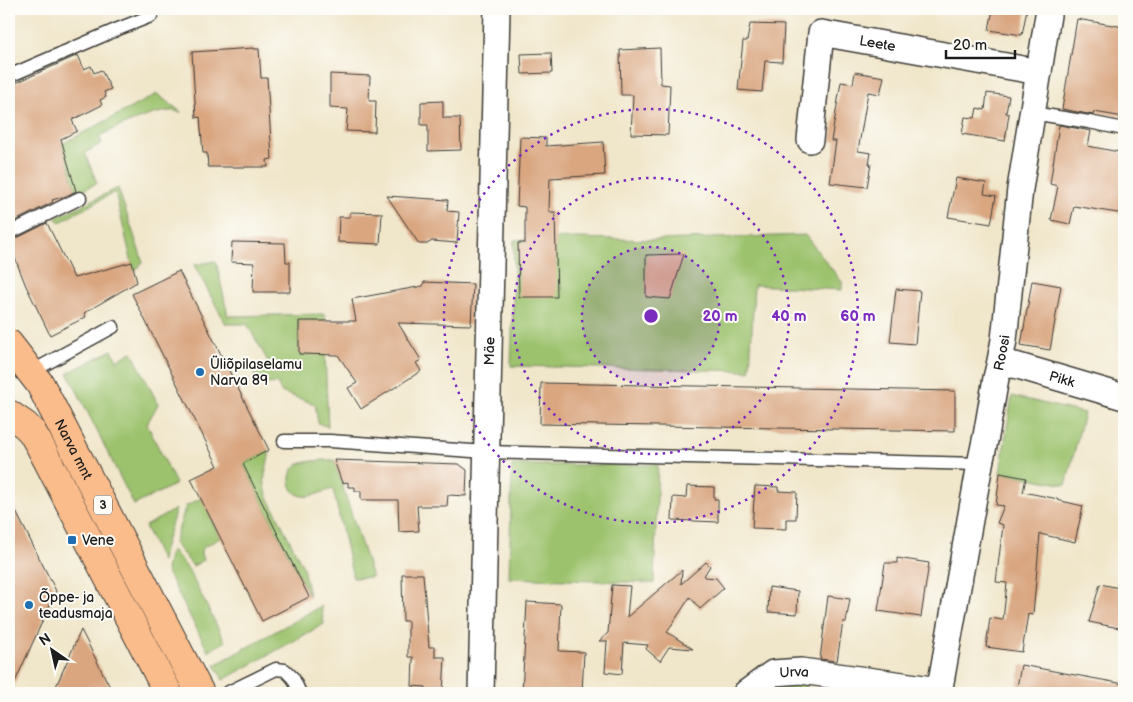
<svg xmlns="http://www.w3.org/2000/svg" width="1133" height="702" viewBox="0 0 1133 702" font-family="'Balsamiq Sans',sans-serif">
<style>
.green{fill:#9cc26d;stroke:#5c6f44}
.building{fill:#d9a680}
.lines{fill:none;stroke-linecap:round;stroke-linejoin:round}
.service-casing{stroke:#3c3a36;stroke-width:15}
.minor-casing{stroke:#3c3a36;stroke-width:28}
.trunk-casing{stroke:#3c3a36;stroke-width:30}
.service{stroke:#fff;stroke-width:12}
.minor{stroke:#fff;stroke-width:25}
.trunk{stroke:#fabc8b;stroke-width:28}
.ring{fill:none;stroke:#7b2cbf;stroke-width:2.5;stroke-dasharray:2.5 5}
.poi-dot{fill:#1f6fb2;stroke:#fdfcf7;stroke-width:2}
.labels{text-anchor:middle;stroke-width:4;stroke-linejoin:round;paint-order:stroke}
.shield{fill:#fdfcf7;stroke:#605f5e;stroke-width:1}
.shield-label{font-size:12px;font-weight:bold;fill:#1c1c1c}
.street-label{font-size:14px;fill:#1c1c1c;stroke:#fdfcf7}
.poi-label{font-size:14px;fill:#1c1c1c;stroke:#fdfcf7;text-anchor:start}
.centre{fill:#7b2cbf;stroke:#fdfcf7;stroke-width:2.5}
.ring-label{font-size:15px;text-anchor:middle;font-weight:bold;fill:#7b2cbf;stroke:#fdfcf7;stroke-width:4;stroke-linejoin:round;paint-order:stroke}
</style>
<rect width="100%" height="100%" fill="#fdfcf7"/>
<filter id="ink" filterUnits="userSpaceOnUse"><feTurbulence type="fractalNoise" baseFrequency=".02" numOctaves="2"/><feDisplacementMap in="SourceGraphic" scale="10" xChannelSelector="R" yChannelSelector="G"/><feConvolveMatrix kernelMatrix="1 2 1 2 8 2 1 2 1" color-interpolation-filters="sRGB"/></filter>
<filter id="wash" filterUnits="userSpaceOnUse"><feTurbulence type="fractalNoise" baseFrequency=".0096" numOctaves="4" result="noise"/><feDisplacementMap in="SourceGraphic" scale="20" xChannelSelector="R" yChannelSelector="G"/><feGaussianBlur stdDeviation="1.12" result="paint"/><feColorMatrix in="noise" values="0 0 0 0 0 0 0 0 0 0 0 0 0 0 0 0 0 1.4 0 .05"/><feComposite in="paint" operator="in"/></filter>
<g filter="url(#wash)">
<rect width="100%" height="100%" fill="#f0e6ca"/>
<!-- green -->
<path class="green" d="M157,94L181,112C177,112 173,110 169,111C148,113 118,127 99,136L102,143L85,153L97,183L77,193L62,144Z
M118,188L143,262L134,272L115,192L60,222L55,218Z
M805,235L842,282V290L754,285L750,371L511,366L514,273V240L576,238L655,240Z
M216,261L228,316L325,314V321H299V354H325L328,427L318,423L315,404L281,392L277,383L259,385L254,375L269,363L247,324H226L194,265Z
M112,350L117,360L132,352L158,404L147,424L176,484L134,505L68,373Z
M1012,396L1084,413L1066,485L1000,473Z
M269,450C270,459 266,466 265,475C264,482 265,488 267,495L303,567L309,596L243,464Z
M324,460H334L372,577L353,578L333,489C324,491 311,498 302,496C288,493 286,473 297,465C304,461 316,461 324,460Z
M512,465H658L654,583L509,578Z
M201,498L220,538L204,547L201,551V555L204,560L193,566L174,543L186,506Z
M176,509L164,549L162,562L145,526Z
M172,550L188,569L225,642L208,651L166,570L169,555Z
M321,606L324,624L223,680L215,665Z
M808,670L804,693H739Z"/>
<g id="blocks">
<!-- building -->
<path class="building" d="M993,9H1027L1022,35L989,30Z
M1077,19L1124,27V117L1094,112L1093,115L1062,109Z
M750,24L784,25L782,62L765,61L762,92L738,90L743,41H747Z
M254,48V49H259L261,78H267L272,159L267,160L268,167H208L207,153H203L200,117L196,118L192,52Z
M660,48L661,84L670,85L668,135L631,134L633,95H621L620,50Z
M551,53L552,73L522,74L521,54Z
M78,55L84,69L91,66L94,73L101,70L111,89L104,92L106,97L100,100L102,105L72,120L77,131L61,139L76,191L66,196L52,200L53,202L9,224V86Z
M855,72L884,77L880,94L868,92L858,151L871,153L869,164H871L867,187L830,183L836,141H831L841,82L853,84Z
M330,74L370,76L369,101H376L375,132L346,131L348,109L330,108Z
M987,93L1009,96L1006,113L1009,114L1005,141L962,134L965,117L975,118L977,108L985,110Z
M443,101V118H460L461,150L428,151V125H421V102Z
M1059,125L1091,131L1088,146L1124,153V214L1074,206L1070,224L1051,220L1058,186L1050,184Z
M520,137L546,138V146L603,142L605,175L550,178L549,212H555L557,297H519L518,243H525V207L517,206Z
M956,178L986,183L984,194L996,196L991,224L948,217Z
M387,196L448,200L447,211L459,212L457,243L432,241L427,244H419Z
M350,212L382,213L380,244L338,242L339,217H350Z
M47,223L74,278L132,262L137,282L84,313L86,317L50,335L26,286L9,243V241L13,240Z
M232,242L285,243L286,262H290V292H253L254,263L231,262Z
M684,254L670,299L646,297V255Z
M179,271L269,450L243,464L309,597L262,621L191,479L218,466L132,294Z
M1032,281L1061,286L1050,350L1021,345Z
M424,282L473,284L471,325L398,323L421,360L416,363L421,371L361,409L348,388L357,383L338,355L299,354V321H356L352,299L423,286Z
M896,289L920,291L915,344L890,342Z
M541,383L955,391V431L540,424Z
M334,460L459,464L467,470L466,496L448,495L447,506H417L419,531L399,532L398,500H361V491H355V487H348V482L342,483Z
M1000,473L1026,478L1023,492L1058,499L1057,500L1083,506L1075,542L1040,534L1033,615L1028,614L1022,652L986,647L990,618L1003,620L1007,583L996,582L1003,525L997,523L1004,506L996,505Z
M687,486L714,487V499H718V522L672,520L673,497L686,498Z
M755,486L778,487V491L797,492L796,519H786V529L752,528Z
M9,498L56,591L10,693H9Z
M897,558L929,563L921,617L878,611L885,563H897Z
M706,562L710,566L705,574L704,577L716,578L724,588L700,609L690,597L667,632L693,649L669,647L660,661L646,649L648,645L624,643L622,674L605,672L607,641H599L608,633L612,585L630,586L627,617L682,570L681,584Z
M402,574H423L429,647H435V657H445L443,693H426V687L412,686L413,657H408V621H403Z
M1100,584L1124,589V629L1089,622Z
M769,587L798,591L797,614L768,612Z
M828,596L850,599L846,622H843L837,661L820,659Z
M527,602L561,604L559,651L584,652L582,693H522Z
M81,630L113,693H53Z
M1021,665L1124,684L1123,693H1016Z"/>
</g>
</g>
<g filter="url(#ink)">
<use href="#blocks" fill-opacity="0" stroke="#3c3a36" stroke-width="1"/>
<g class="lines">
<!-- service casing -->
<g class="service-casing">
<path id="service" d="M9,76L118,29L151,16
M1032,113L1089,122L1124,129
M9,233L80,198
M31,372L113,327
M284,441H330L486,452L980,464
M227,693L276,669L285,670L293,678L300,693"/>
</g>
<!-- minor casing -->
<g class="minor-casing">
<g id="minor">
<path id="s1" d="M810,140L821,33L1039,72"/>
<path id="s2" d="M999,366L1015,365L1124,397"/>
<path id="s3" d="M481,693L497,9"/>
<path id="s4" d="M746,693L773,673L801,671L939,690"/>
<path id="s5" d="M939,693L980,464L986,436L996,378L999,366L1004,340L1020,189L1049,9"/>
</g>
</g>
<!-- trunk casing -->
<g class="trunk-casing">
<g id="trunk">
<path id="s6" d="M9,344L40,384L200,693"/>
<path d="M9,414L25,425L32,432L40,446L168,693"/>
</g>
</g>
<!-- service -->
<use href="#service" class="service"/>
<!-- minor -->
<use href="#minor" class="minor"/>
<!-- trunk -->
<use href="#trunk" class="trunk"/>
</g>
</g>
<!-- distance rings -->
<circle cx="651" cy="316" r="69" fill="#7b2cbf" fill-opacity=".12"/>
<g class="ring">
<circle cx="651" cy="316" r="69"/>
<circle cx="651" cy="316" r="138"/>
<circle cx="651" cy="316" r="207"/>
</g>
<!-- markers -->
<g class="poi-dot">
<circle cx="200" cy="372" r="5"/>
<rect x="67" y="535" width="10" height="10" rx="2.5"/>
<circle cx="29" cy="605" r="5"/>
</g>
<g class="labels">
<!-- shield labels -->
<rect class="shield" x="94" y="495.5" width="18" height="19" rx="4"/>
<g class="shield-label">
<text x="103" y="509">3</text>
</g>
<!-- street labels -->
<g class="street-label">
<text dy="5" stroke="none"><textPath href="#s1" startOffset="165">Leete</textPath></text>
<text dy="5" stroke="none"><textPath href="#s3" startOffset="342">Mäe</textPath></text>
<text dy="5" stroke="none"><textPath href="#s5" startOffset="346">Roosi</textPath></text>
<text dy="5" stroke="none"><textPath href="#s2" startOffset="65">Pikk</textPath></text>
<text dy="5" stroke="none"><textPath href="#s6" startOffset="124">Narva mnt</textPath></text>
<text dy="5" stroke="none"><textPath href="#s4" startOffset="55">Urva</textPath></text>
</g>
<!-- poi labels -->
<g class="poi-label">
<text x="210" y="369">Üliõpilaselamu<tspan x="210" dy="16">Narva 89</tspan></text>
<text x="82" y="545">Vene</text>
<text x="39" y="602">Õppe- ja<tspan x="39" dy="16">teadusmaja</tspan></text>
</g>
</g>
<circle cx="651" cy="316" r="8" class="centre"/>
<g class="ring-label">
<text x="720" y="321">20 m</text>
<text x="789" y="321">40 m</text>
<text x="858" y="321">60 m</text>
</g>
<!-- margin -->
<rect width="1133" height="702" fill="none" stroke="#fdfcf7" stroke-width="30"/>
<!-- north arrow -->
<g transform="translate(52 650) rotate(326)" stroke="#fdfcf7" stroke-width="4" paint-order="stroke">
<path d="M0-4L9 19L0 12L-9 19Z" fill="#1c1c1c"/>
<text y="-8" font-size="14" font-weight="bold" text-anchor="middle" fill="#1c1c1c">N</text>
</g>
<!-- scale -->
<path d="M946 50v8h69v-8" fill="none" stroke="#1c1c1c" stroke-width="2.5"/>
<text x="953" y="50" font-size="15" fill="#1c1c1c" stroke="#fdfcf7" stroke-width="4" paint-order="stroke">20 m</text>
</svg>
